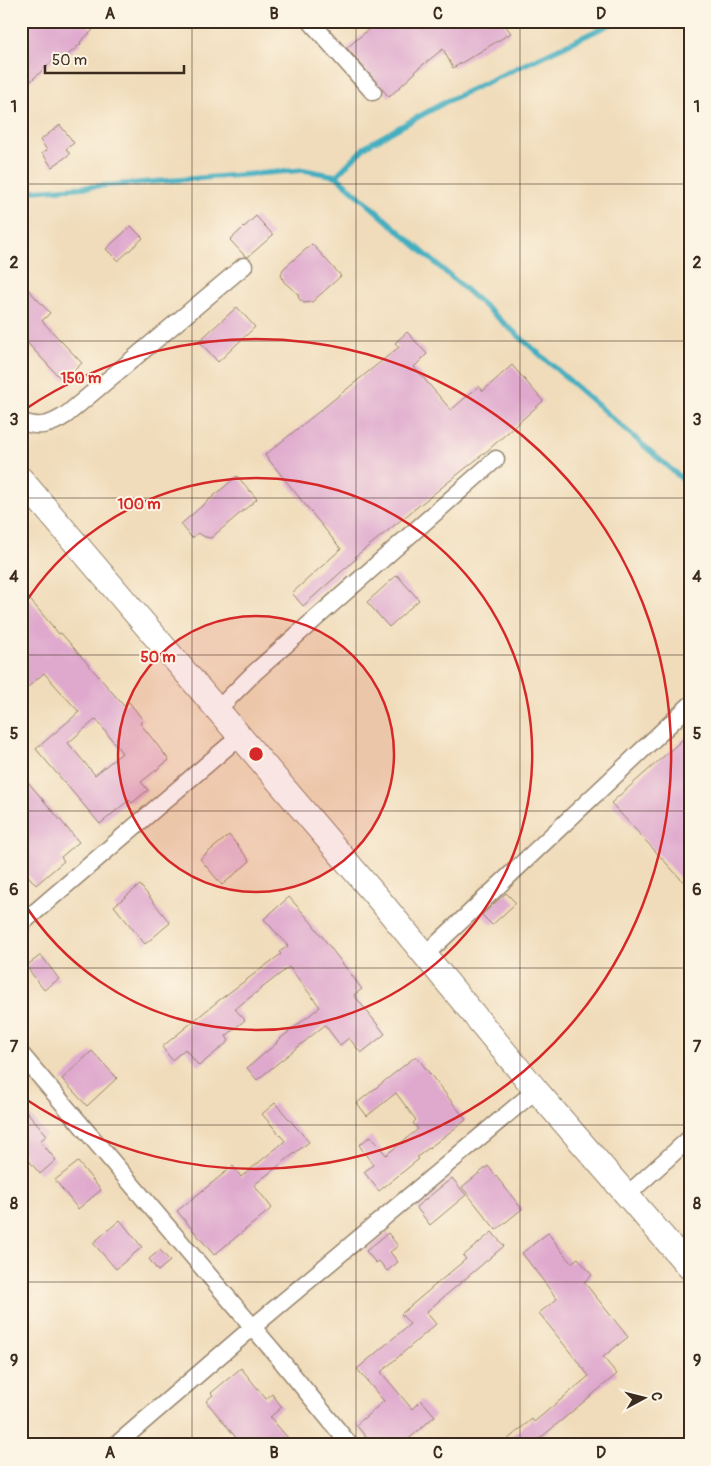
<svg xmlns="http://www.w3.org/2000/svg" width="711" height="1466" viewBox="0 0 711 1466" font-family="Pangolin,sans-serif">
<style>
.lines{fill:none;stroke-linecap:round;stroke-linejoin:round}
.stream{stroke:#42aec0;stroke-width:5.5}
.building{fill:#dfa9ce;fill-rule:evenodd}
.street-casing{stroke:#96836c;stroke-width:19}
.secondary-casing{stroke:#96836c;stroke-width:26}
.street{stroke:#fff;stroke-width:16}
.secondary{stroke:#fff;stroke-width:24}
.grid{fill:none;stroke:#3b2a1e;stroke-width:1;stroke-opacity:0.55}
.ring{fill:none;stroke:#d62828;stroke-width:2.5}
.centre{fill:#d62828;stroke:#fcf5e5;stroke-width:2.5}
.ring-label{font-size:15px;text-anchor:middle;font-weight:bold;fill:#d62828;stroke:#fcf5e5;stroke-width:4;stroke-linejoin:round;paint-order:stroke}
.neatline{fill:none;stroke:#3b2a1e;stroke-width:2}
.grid-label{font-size:16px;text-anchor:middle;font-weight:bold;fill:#3b2a1e}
</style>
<rect width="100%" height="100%" fill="#fcf5e5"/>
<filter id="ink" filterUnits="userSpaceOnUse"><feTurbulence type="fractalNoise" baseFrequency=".02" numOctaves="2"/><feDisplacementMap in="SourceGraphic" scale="10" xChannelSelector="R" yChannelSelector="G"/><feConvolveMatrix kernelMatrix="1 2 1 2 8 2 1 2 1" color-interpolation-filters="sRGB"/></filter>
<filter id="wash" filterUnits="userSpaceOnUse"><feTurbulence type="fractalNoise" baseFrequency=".0096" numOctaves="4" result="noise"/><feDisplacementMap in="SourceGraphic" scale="20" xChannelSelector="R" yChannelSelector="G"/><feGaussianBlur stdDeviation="1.12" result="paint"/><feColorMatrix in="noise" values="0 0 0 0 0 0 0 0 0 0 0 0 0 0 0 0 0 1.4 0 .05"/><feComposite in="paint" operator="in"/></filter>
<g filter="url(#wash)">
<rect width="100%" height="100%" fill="#f0dcba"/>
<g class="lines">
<!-- stream -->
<path class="stream" d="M336,176L366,146L447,101L617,21
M21,192L304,170L336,176L690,486"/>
</g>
<g id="blocks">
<!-- building -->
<path class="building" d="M21,21H84L93,30L80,42L81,44L60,61L57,57L21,90Z
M378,21H502L511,33L453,68L443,49L415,71L416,72L389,97L347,48Z
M60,125L74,143L66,149L70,154L52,167L42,153L47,150L40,140Z
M256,216L273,235L248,257L245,256L230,240Z
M131,226L143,238L118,261L106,249Z
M312,244L341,276L312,302L304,303L299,299L298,294L284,282L281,275L283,269Z
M21,282L50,313L42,321L82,363L63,381L21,336Z
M237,307L255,327L218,362L199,341Z
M407,332L427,354L414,367L451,410L479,386L483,391L512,365L543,401L487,451L355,557L357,558L303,606L292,593L341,549L265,455L399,347L395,343Z
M237,476L257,499L211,538L205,537L198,533L192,538L181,524Z
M397,575L419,600L389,627L367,602Z
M21,589L59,634L61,633L124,706L129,702L143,720L140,723L169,760L141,782L148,790L132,803L129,800L100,824L36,749L79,712L44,673L28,687L21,679ZM96,719L122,753L95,775L68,743Z
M690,733V889L611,803Z
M21,774L79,842L61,857L64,861L36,885L21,867Z
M229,835L250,861L222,885L200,859Z
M140,885L170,923L145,944L114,906Z
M506,893L516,903L492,925L482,915Z
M289,897L311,922L362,989L354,995L385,1034L361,1053L349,1038L340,1045L325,1025L257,1080L247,1068L277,1043L276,1042L320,1007L289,967L235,1009L245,1020L226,1036L229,1041L199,1066L185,1049L172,1060L162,1047L218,1001L281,954L279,952L288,946L264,919Z
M41,955L59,979L44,990L26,966Z
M92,1051L117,1078L87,1106L62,1079Z
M416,1056L466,1120L417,1157L419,1159L379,1191L364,1172L373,1165L359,1145L371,1136L386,1155L418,1129L413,1123L416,1120L396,1093L367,1116L357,1103Z
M275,1103L309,1142L254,1185L272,1208L214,1255L177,1211L233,1166L241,1177L285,1141L262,1114Z
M21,1105L47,1135L40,1141L56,1160L40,1174L21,1151Z
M78,1162L101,1190L78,1209L55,1180Z
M488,1166L522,1209L496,1230L462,1187Z
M452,1178L466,1195L430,1225L416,1207Z
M120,1220L142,1247L116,1269L93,1243Z
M492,1232L504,1246L426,1312L436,1324L381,1372L412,1409L421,1400L435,1416L402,1445H373L356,1425L384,1401L357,1369L410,1324L401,1314L466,1259L463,1256Z
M388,1233L398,1246L390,1252L398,1262L387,1271L379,1261L376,1263L366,1251Z
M548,1233L571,1263L578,1258L592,1275L584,1282L628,1337L603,1357L617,1374L532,1445H501L532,1419L534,1422L589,1376L539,1313L557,1299L522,1253Z
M160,1250L170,1261L158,1271L149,1259Z
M241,1368L266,1399L272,1394L282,1407L270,1417L294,1445H242L206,1401L213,1395L211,1393Z"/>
</g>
</g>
<g filter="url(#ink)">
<use href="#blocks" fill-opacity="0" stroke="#96836c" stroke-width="1"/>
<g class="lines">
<!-- street casing -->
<g class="street-casing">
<path id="street" d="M310,21L373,92
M21,421C38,429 51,425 66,415L244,266
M217,710L254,673L496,459
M21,924L240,736
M425,955L690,705
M21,1054L279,1358L350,1445
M627,1195L690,1138
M116,1445L253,1327L536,1090"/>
</g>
<!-- secondary casing -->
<g class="secondary-casing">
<path id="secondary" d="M21,479L382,903L536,1090L690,1268"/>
</g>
<!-- street -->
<use href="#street" class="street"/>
<!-- secondary -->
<use href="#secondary" class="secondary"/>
</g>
</g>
<!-- grid -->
<path class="grid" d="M192,21V1445M356,21V1445M520,21V1445M21,184H690M21,341H690M21,498H690M21,655H690M21,811H690M21,968H690M21,1125H690M21,1282H690"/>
<!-- distance rings -->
<circle cx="256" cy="754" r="138" fill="#d62828" fill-opacity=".12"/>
<g class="ring">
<circle cx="256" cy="754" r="138"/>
<path d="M22 608A276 276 0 1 1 22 900"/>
<path d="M24 410A415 415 0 1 1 24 1098"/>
</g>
<circle cx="256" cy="754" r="8" class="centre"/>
<g class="ring-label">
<text x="81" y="383">150 m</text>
<text x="139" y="509">100 m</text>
<text x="158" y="662">50 m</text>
</g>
<!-- margin -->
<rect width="711" height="1466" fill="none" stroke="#fcf5e5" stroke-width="55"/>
<!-- north arrow -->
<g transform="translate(644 1398) rotate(83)" stroke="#fcf5e5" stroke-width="4" paint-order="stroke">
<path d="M0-4L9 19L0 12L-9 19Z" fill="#3b2a1e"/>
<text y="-8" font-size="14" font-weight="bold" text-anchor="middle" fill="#3b2a1e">С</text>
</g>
<!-- scale -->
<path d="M45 65v8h139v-8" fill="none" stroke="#3b2a1e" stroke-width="2.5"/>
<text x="52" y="65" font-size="15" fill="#3b2a1e" stroke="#fcf5e5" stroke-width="4" paint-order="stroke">50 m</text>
<rect x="28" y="28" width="656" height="1410" class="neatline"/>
<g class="grid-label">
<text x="110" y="19">A</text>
<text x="274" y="19">B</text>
<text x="438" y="19">C</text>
<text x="601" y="19">D</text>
<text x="14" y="112">1</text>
<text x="697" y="112">1</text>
<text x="14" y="268">2</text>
<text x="697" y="268">2</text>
<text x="14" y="425">3</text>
<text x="697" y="425">3</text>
<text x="14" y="582">4</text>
<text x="697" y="582">4</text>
<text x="14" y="739">5</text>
<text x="697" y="739">5</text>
<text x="14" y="895">6</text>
<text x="697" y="895">6</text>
<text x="14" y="1052">7</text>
<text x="697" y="1052">7</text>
<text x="14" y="1209">8</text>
<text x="697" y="1209">8</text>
<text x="14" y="1366">9</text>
<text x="697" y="1366">9</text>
<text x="110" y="1458">A</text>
<text x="274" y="1458">B</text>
<text x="438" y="1458">C</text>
<text x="601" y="1458">D</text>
</g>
</svg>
